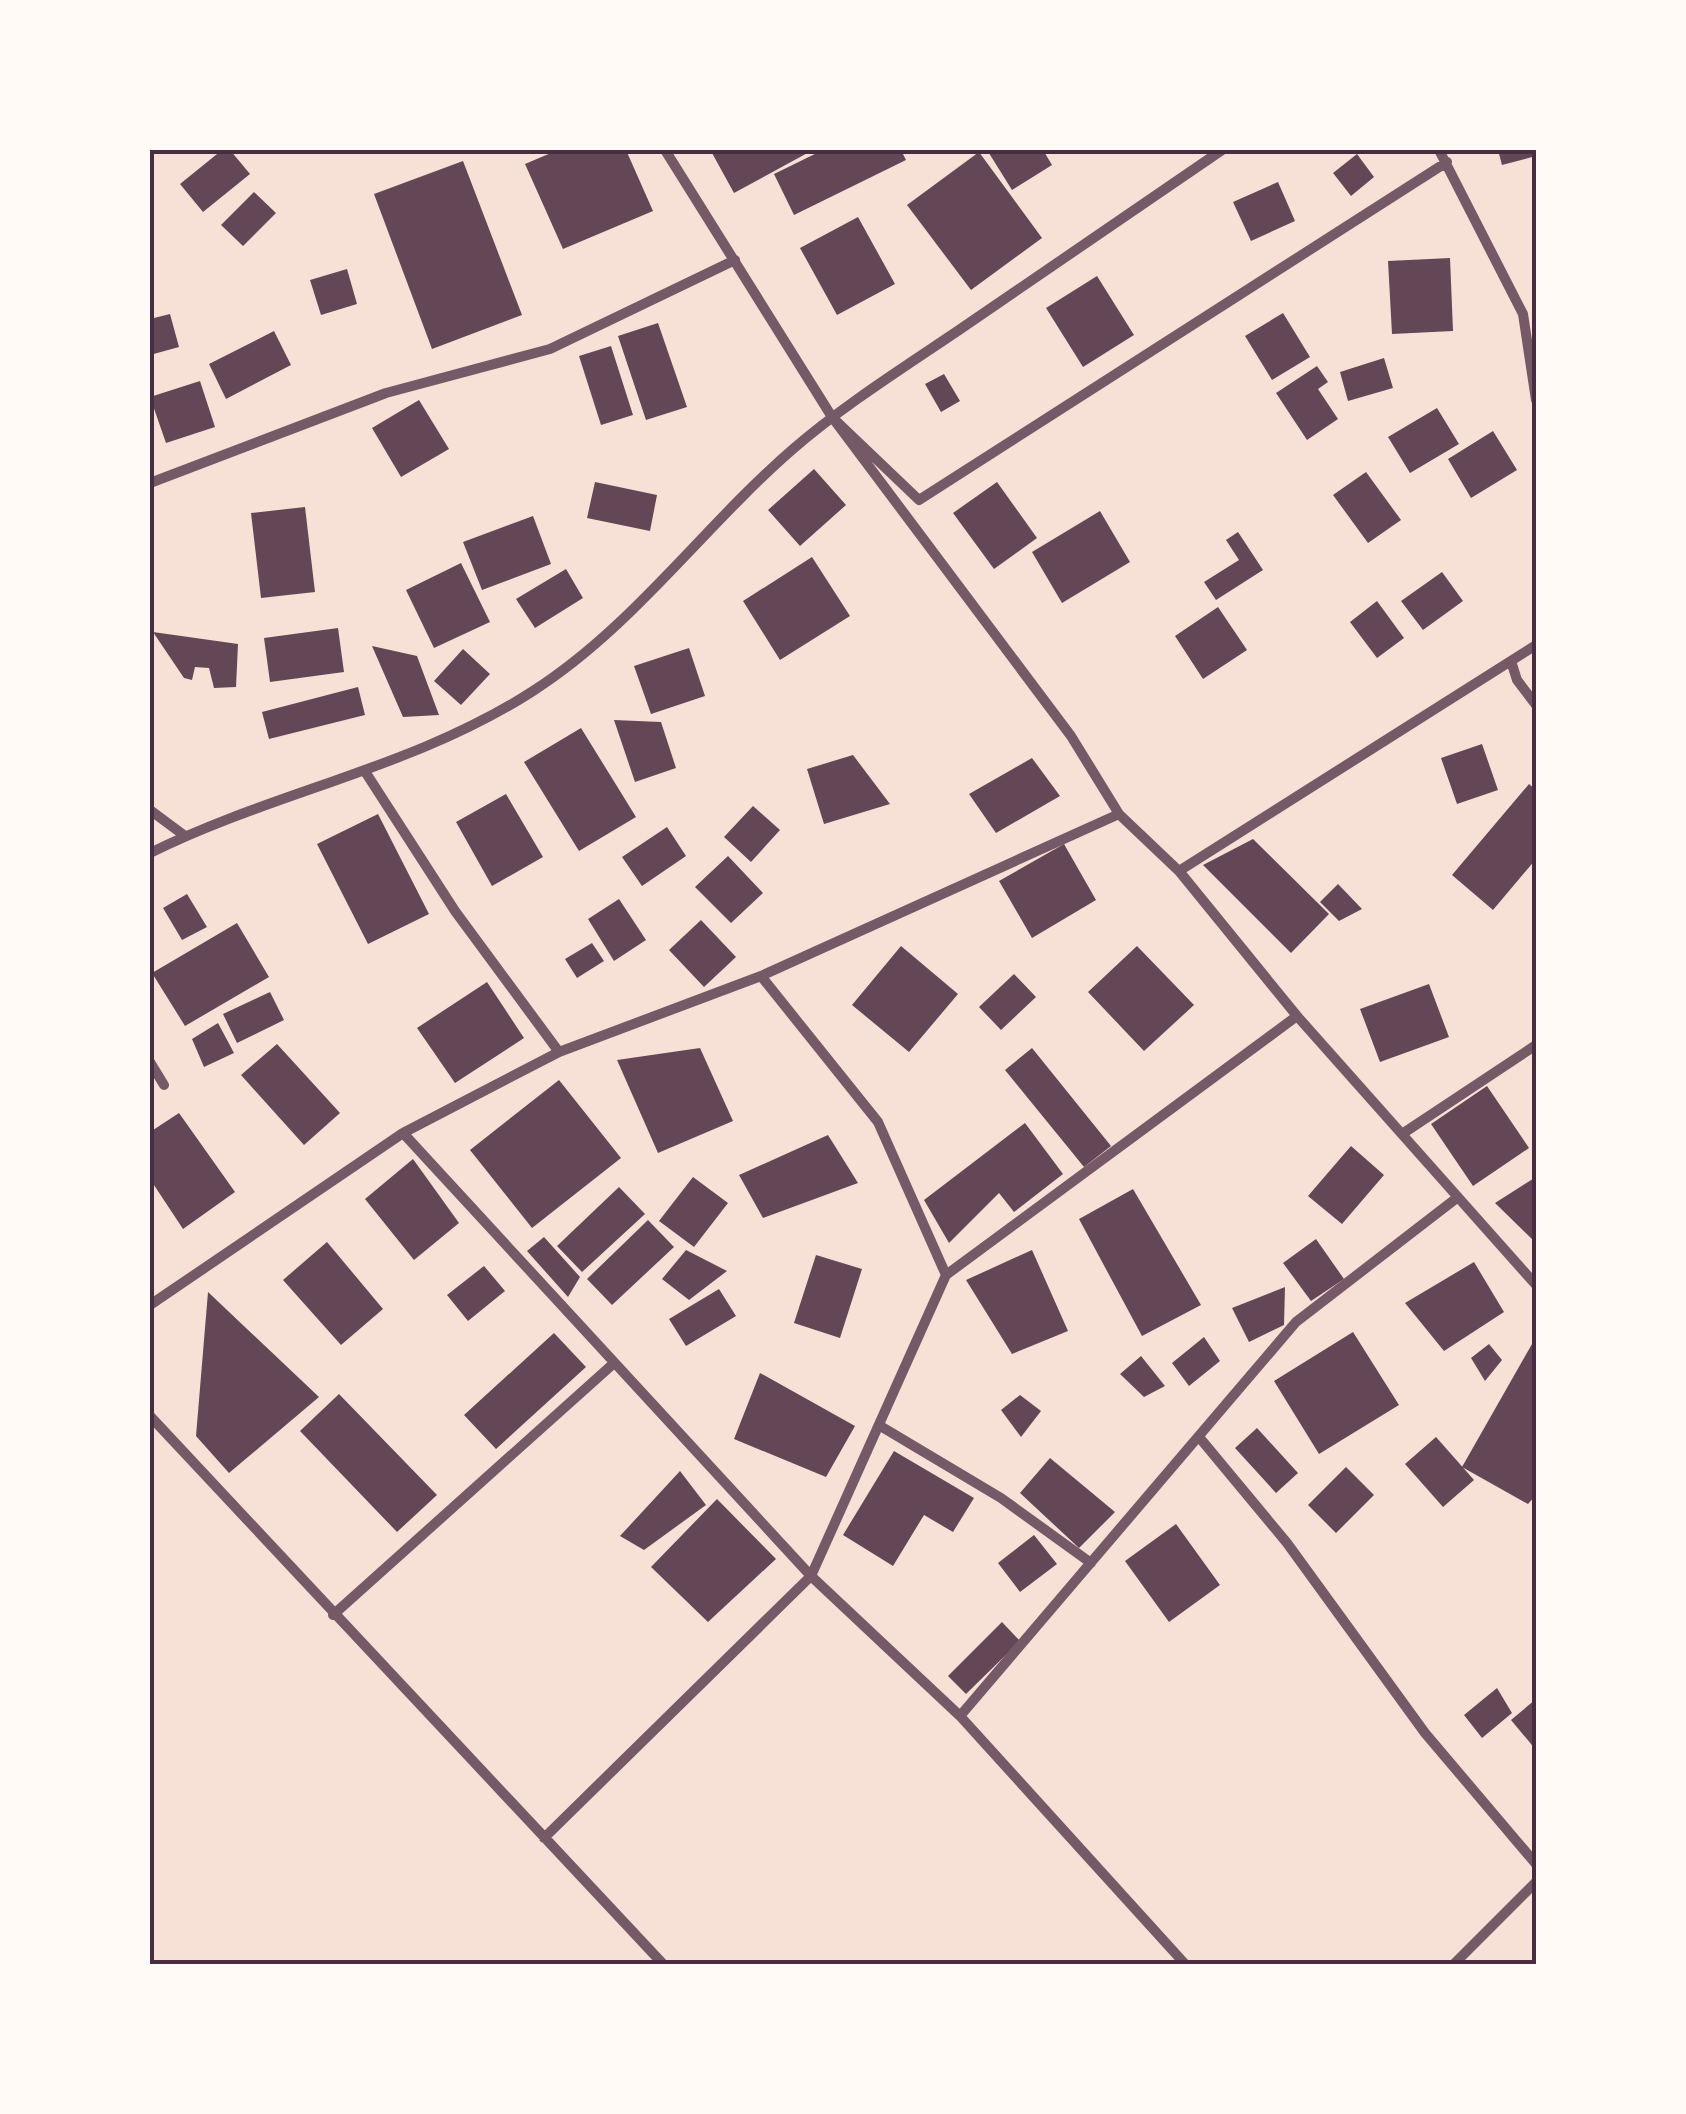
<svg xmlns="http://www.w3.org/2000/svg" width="1686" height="2114" viewBox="0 0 1686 2114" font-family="Rubik,sans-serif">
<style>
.building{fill:#644757}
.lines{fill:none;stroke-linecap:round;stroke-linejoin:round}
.minor{stroke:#755966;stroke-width:10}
.neatline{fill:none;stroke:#4a2c40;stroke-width:4}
</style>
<rect width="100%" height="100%" fill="#f7e1d7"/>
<!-- building -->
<path class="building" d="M222,150H230L250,174L203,212L180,184Z
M558,150H626L653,211L563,249L525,164Z
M718,150H813L734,193L712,153Z
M823,150H901L906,160L794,215L774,174Z
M987,150H1043L1052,165L1012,190Z
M1498,150H1536V156L1502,165Z
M979,152L1042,238L971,290L907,205Z
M1357,154L1374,177L1351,196L1333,173Z
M463,161L522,315L432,349L374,194Z
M1278,182L1295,221L1251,241L1233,202Z
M254,192L276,213L243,246L221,225Z
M858,217L895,284L837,315L800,248Z
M1450,258L1453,331L1392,334L1388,261Z
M347,269L357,304L321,315L310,280Z
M1097,276L1134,335L1083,367L1046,308Z
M1283,313L1310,357L1272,380L1245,336Z
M170,314L179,347L150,355V319Z
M658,323L687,407L646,420L618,336Z
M274,331L291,365L226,399L209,364Z
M611,346L633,415L601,425L579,356Z
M1384,358L1393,388L1348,401L1340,372Z
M1317,366L1328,382L1318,389L1338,419L1307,440L1276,393Z
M944,374L960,401L941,412L925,384Z
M200,381L215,427L166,443L150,397Z
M419,400L449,449L401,477L372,428Z
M1437,408L1459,444L1410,473L1388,437Z
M1493,431L1517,470L1471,498L1448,459Z
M814,469L846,505L800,546L768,510Z
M1366,472L1401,520L1368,543L1333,495Z
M595,482L657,495L650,531L587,518Z
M997,482L1037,538L994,569L953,513Z
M305,507L315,592L261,598L251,513Z
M1100,511L1130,562L1062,603L1032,552Z
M533,516L551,564L482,590L463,542Z
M1238,532L1263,570L1216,600L1204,582L1239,560L1226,540Z
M812,557L850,616L780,660L743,601Z
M461,563L490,622L434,648L406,590Z
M566,569L583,598L535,628L516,599Z
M1442,572L1463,601L1423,630L1401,601Z
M1377,601L1404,638L1377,658L1350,622Z
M1218,607L1247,650L1203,679L1175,636Z
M338,628L344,672L270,682L264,638Z
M153,632L238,644L236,687L214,688L209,668L195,667L192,680L184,678Z
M372,646L417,656L439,715L403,717Z
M689,648L705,696L651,714L634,666Z
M463,649L490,674L461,705L434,681Z
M358,687L365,715L269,739L262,712Z
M614,720L661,722L676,768L635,782Z
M581,728L636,817L579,851L524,762Z
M1482,744L1498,790L1457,804L1441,758Z
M853,755L890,804L824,824L807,769Z
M1032,758L1060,796L996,833L969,794Z
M1529,784L1536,790V859L1493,910L1452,875Z
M506,794L543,857L492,886L456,822Z
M753,806L780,830L751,862L724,837Z
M378,814L429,914L368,944L317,844Z
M667,827L686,856L642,886L622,857Z
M1253,839L1329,914L1291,953L1203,865Z
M1064,844L1096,900L1032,938L999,881Z
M728,856L763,893L731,923L695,887Z
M1338,884L1362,909L1339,921L1320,902Z
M187,894L207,927L182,940L163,908Z
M619,899L646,940L614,961L588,919Z
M701,920L736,957L704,987L669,950Z
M237,923L269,977L185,1026L152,973Z
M592,943L604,961L577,978L565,959Z
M901,946L958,994L909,1052L852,1005Z
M1137,946L1194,1005L1144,1051L1088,992Z
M1014,974L1036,997L1001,1030L979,1007Z
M487,982L524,1038L455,1083L417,1028Z
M1429,984L1449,1037L1380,1062L1360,1009Z
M270,992L284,1020L237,1043L223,1014Z
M218,1023L234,1053L204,1067L192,1039Z
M277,1044L340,1113L304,1145L241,1075Z
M700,1048L733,1121L658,1153L617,1060Z
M1032,1048L1111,1146L1084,1167L1005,1070Z
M559,1080L621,1158L532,1228L470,1150Z
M1487,1086L1529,1148L1473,1186L1431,1124Z
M179,1113L235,1192L183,1229L150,1179V1132Z
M1025,1123L1063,1174L1014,1212L999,1193L949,1243L924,1200Z
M828,1135L858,1183L763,1218L739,1175Z
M1351,1146L1384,1175L1342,1224L1308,1196Z
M413,1159L459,1223L414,1260L365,1199Z
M693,1177L728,1203L694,1247L659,1221Z
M1536,1177V1243L1495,1203Z
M619,1187L645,1214L582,1272L557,1246Z
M1133,1189L1201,1305L1142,1336L1079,1219Z
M648,1220L674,1247L612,1305L587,1279Z
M544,1237L580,1277L568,1297L527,1251Z
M1316,1239L1344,1279L1311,1301L1283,1263Z
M327,1242L383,1309L341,1345L283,1280Z
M686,1250L727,1271L689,1300L662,1279Z
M1032,1250L1068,1331L1012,1354L966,1280Z
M816,1255L862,1269L840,1338L794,1323Z
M1474,1262L1504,1312L1444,1351L1405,1303Z
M484,1266L505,1291L468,1321L447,1295Z
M1285,1287L1284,1325L1249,1342L1232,1308Z
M719,1289L736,1316L686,1346L669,1319Z
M208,1292L319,1397L229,1473L196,1436Z
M1353,1332L1399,1405L1319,1454L1274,1381Z
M554,1333L586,1367L496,1449L464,1415Z
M1204,1337L1220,1361L1189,1386L1172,1363Z
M1536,1337V1495L1528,1504L1462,1467Z
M1489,1344L1502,1360L1485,1381L1471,1358Z
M1141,1356L1165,1386L1144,1397L1120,1374Z
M760,1373L855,1426L826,1477L734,1439Z
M339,1394L437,1495L397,1532L300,1431Z
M1020,1395L1041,1411L1021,1437L1001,1410Z
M1257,1428L1298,1473L1276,1493L1235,1448Z
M1436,1437L1474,1480L1443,1507L1405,1464Z
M894,1451L974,1498L953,1532L924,1515L893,1566L843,1535Z
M1050,1458L1115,1512L1079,1548L1020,1493Z
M1346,1467L1374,1495L1336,1533L1308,1505Z
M680,1471L706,1505L644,1550L620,1536Z
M717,1499L776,1559L708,1622L651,1567Z
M1176,1524L1220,1585L1169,1622L1125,1561Z
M1034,1535L1057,1564L1020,1592L998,1563Z
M1002,1622L1020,1641L966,1694L948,1676Z
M1497,1688L1512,1713L1482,1738L1464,1715Z
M1536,1699V1750L1511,1720Z"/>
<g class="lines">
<!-- minor -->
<path class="minor" d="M665,150L832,417
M1439,150L1523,314L1536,400
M1447,162L919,500L832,417L1071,736L1119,814L1179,871L1297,1016L1536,1285
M150,483L386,393L550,349L735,260
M1511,661L1517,680L1536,705
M366,773L455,911L559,1052
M150,810L185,836
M150,853C275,791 414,768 533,691C633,627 703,527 793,449C844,405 903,368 959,330C1046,270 1134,210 1222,150
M1179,871L1536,645
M761,976L878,1122L946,1275
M150,1062L164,1085
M403,1133L811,1576L544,1838
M1402,1134L1536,1045
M150,1305L403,1133L559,1052L761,976L1119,814
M150,1416L663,1964
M882,1427L1001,1498L1091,1563
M1199,1437L1287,1543L1425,1733L1536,1864
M333,1615L613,1364
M960,1716L1296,1322L1458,1197
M1185,1964L960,1716L811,1576L946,1275L1297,1016
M1454,1964L1536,1882"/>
</g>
<!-- border -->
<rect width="1686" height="2114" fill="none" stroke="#fffaf5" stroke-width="305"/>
<rect x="152" y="152" width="1382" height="1810" class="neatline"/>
</svg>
